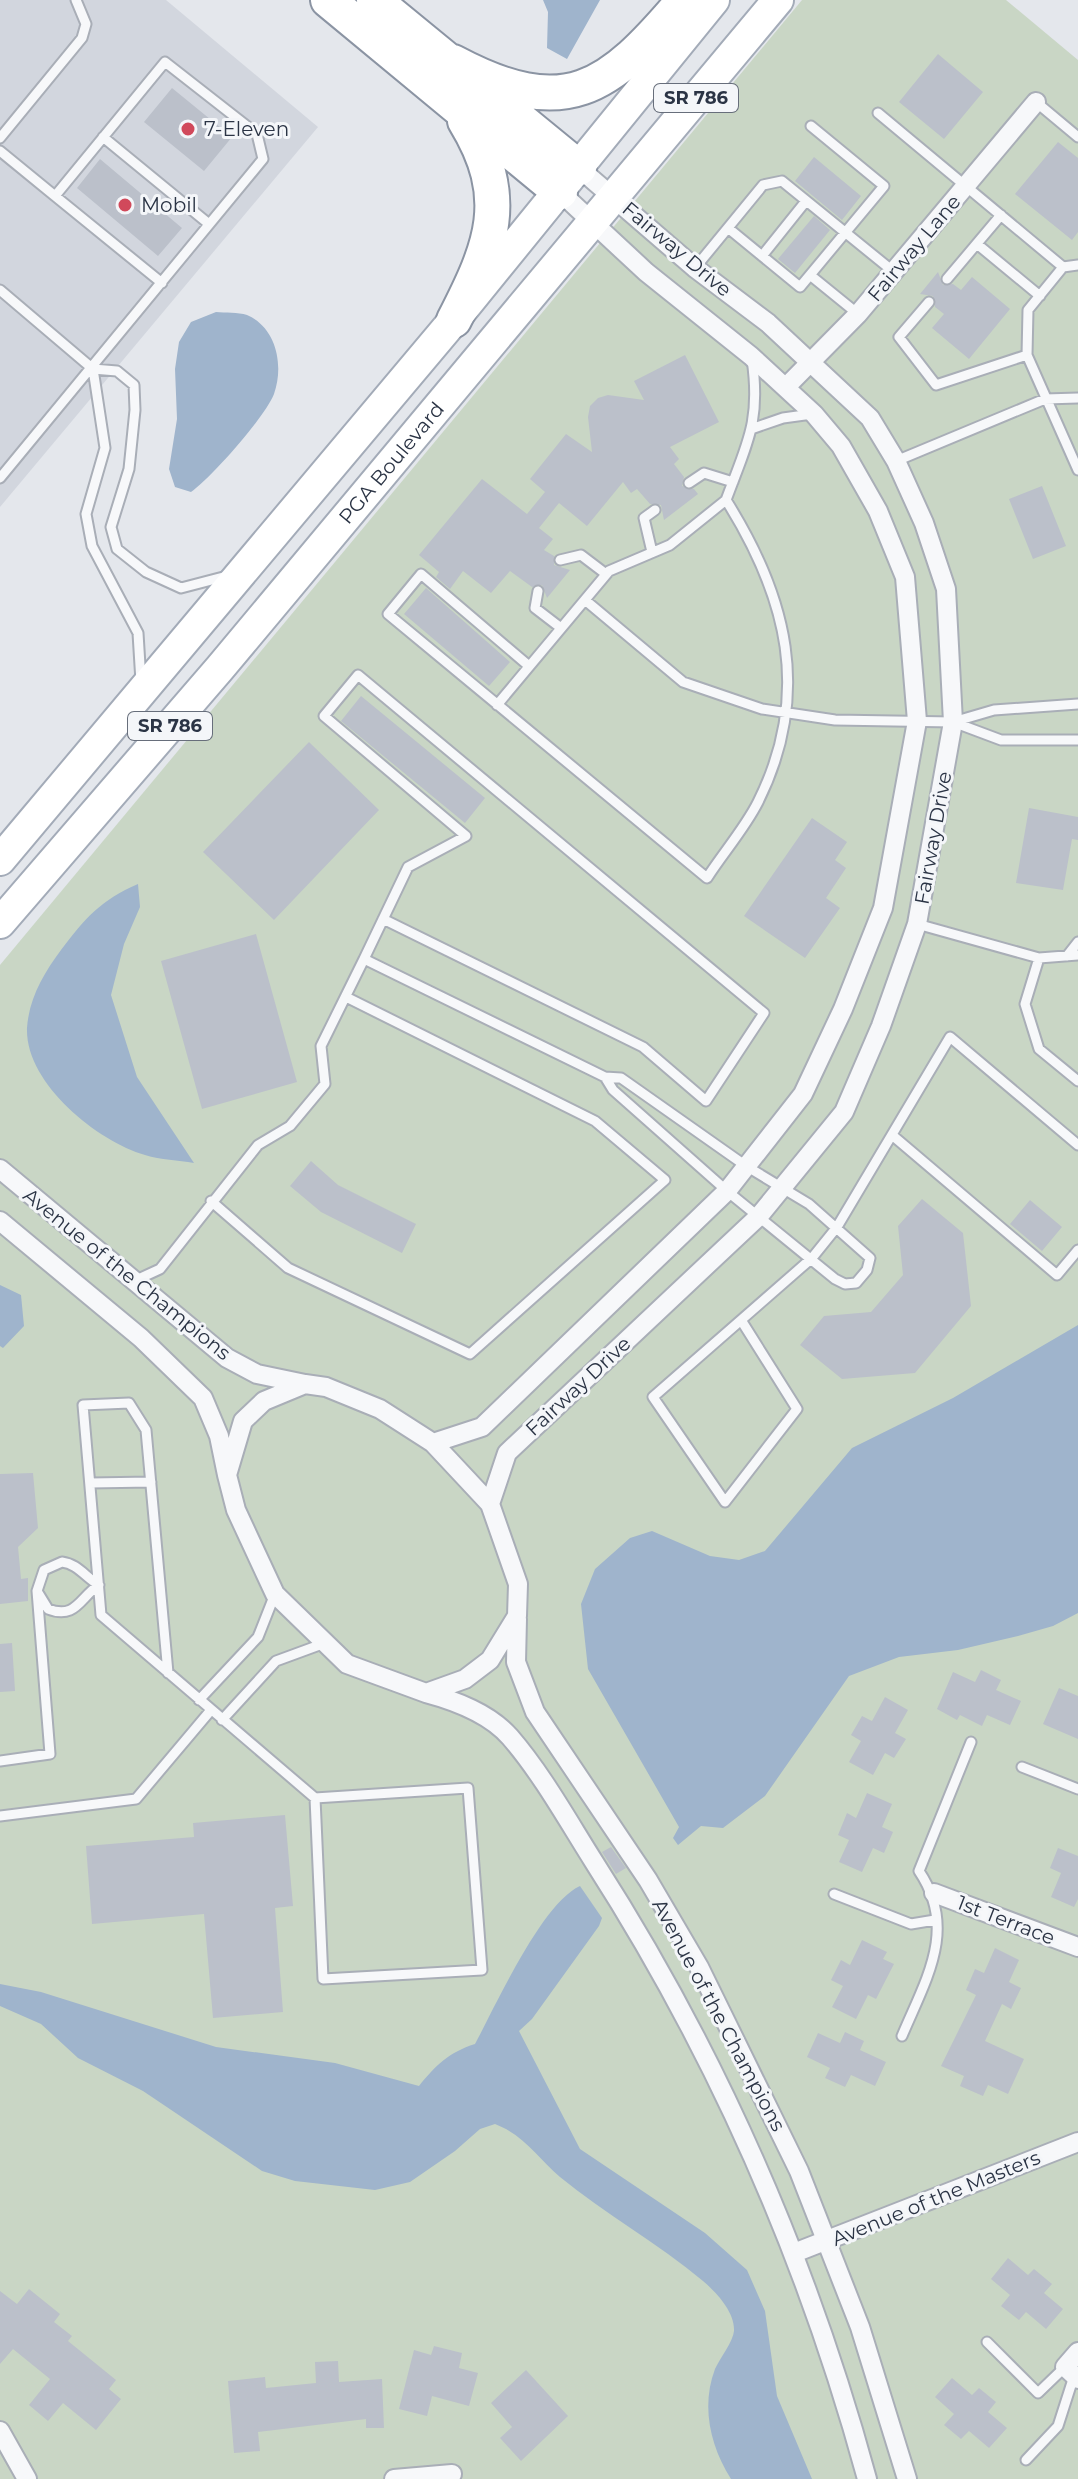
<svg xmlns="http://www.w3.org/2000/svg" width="1078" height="2479" viewBox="0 0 1078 2479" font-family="Montserrat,sans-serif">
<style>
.built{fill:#d2d6de}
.green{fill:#c9d6c5}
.water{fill:#9fb4cc}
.building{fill:#bbc0ca}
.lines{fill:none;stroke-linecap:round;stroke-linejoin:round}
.service-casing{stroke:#a9aeb7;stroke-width:13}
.minor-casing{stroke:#a9aeb7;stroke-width:22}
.primary-casing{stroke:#a3abb8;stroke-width:34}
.motorway-casing{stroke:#8b94a3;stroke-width:38}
.service{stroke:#f7f8fa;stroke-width:9}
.minor{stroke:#f7f8fa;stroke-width:18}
.primary{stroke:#fff;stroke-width:30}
.motorway{stroke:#fff;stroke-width:34}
.poi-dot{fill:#d1495b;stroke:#f4f6f9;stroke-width:3}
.labels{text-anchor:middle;stroke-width:6;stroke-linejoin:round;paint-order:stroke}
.shield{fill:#f4f6f9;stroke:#676e7b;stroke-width:2}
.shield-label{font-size:18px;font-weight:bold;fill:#2b3445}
.poi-label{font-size:20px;fill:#2b3445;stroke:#f4f6f9;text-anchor:start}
.street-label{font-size:20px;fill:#2b3445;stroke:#f4f6f9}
</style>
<rect width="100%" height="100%" fill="#e4e7ec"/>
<!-- built -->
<path class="built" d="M0,0H166L318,127L0,507Z"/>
<!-- green -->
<path class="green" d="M802,0H1006L1078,60V2479H0V965Z"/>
<!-- water -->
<path class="water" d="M543,0H600L567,59L547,48L548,12Z
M216,312C225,313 238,312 247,315C277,328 284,366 274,394C265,417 211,478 191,492L175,487L169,469L177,419L175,369L179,342L191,322Z
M138,884L140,907L124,944L111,995L137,1077L194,1163C178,1160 161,1160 145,1155C97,1141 25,1083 27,1028C29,998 44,973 61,950C85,918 101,900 138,884Z
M0,1285L21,1295L24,1326L3,1348L0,1346Z
M1078,1325V1613L1053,1626L1018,1636L958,1650L899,1657L849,1676L765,1796L723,1828L701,1826L678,1845L673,1838L679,1827L588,1669L581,1604L595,1569L630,1538L652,1531L710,1556L739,1560L765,1551L852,1448L953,1398Z
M580,1886L602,1918L599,1926L532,2019L519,2031L580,2149L705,2233L747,2270L765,2311L777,2396L812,2479H731C710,2446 701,2406 715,2369C720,2358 733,2342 734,2331C735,2312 716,2292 703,2281C658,2243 605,2214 560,2177C538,2158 524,2135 495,2124L480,2129L455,2151L410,2182L375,2190L295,2181L262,2171L143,2091L78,2058L41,2024L0,2006V1984L41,1992L216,2047L335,2063L419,2086C435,2066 449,2052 475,2044C496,2005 542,1903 580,1886Z"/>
<!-- building -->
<path class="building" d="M938,54L983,92L944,139L899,102Z
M172,88L232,137L204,171L144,122Z
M1058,142L1078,158V232L1072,240L1015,194Z
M814,157L861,196L842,220L795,181Z
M100,159L182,228L158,256L77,188Z
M814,216L830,230L795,273L778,259Z
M938,272L943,285L953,284L961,290L972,277L1010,309L969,359L932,328L944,314L935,307L933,296L920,294Z
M685,355L719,422L670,447L679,459L674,464L684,477L682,486L694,489L698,494L664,520L661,505L650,504L637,489L631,493L623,482L587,526L559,503L539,528L553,539L544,550L554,556V565L570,570L547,598L542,585L532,587L510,571L491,593L463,571L450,589L436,577L439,572L419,555L482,479L527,514L545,492L530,479L566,434L592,452L588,417L590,406L598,398L608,395L644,400L634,381Z
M1042,486L1066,546L1033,559L1009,499Z
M426,588L510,662L489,686L404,614Z
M361,696L485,798L465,823L341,721Z
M309,742L379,810L274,920L203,852Z
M1029,808L1078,817V840L1072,839L1063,890L1016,883Z
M812,818L847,842L835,860L846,868L826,898L840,908L805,958L744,916Z
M256,934L297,1082L202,1109L161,961Z
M311,1161L338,1185L416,1224L402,1253L321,1212L290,1186Z
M922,1199L963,1233L971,1306L915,1373L842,1379L800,1345L824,1316L871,1312L903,1275L898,1226Z
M1030,1200L1062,1227L1042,1251L1010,1224Z
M33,1473L38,1528L18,1547L21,1579L28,1578V1601L0,1604V1474Z
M12,1643L15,1691L0,1692V1644Z
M981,1670L1001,1680L996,1690L1021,1701L1010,1725L987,1715L982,1726L960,1715L957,1720L937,1709L953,1672L975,1682Z
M1059,1688L1078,1696V1739L1043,1724Z
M885,1697L908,1710L895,1733L906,1739L894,1758L885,1753L873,1775L849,1762L861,1741L851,1735L862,1716L872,1721Z
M867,1793L892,1804L882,1827L893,1832L884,1853L873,1848L862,1872L839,1862L849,1840L838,1835L847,1813L856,1818Z
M285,1815L293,1906L275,1908L283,2012L213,2018L204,1914L92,1924L86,1846L194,1837L193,1823Z
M611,1847L626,1868L616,1874L602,1852Z
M1058,1848L1078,1856V1899L1074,1907L1051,1897L1061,1873L1050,1868Z
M862,1940L887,1952L883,1959L894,1964L876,1999L868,1995L856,2019L832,2007L843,1986L831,1980L841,1960L850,1965Z
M995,1948L1019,1960L1009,1982L1021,1988L1011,2009L1002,2004L985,2041L1024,2059L1008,2094L988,2085L983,2096L960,2086L964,2076L941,2066L976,1995L966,1990L975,1969L984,1973Z
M845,2032L864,2041L860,2050L886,2062L875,2086L851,2075L845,2087L825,2078L830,2068L807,2057L818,2033L840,2043Z
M1008,2258L1028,2275L1034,2269L1052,2284L1044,2293L1063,2309L1046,2329L1026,2312L1019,2320L1001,2306L1010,2295L991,2279Z
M29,2289L60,2314L54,2322L72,2336L68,2341L116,2380L109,2389L121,2399L96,2430L63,2403L48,2421L29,2405L50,2379L13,2349L0,2364V2291L17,2304Z
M434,2346L462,2353L459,2368L478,2373L469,2406L432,2396L427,2416L399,2409L414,2350L431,2355Z
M338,2361L339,2382L382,2379L384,2428H366V2419L258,2432L260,2451L234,2453L228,2381L265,2377L266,2388L316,2383L315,2362Z
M526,2370L568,2416L521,2461L500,2438L512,2427L491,2403Z
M952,2378L972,2395L979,2388L996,2402L988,2412L1007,2428L989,2448L969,2431L961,2439L944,2425L954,2414L935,2397Z"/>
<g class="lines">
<!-- service casing -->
<g class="service-casing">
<path id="service" d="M1036,102L1078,137
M878,113L1063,267L1078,265
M103,137L209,224
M0,138L82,38L86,24L76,0
M0,151L55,196L165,62L257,134L263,159L0,478
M55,196L162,283
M728,228L800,287L884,186L811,126
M977,244L1040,296
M762,256L806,201
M695,268L763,185L782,181L894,272
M810,275L858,314
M947,279L1001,215
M0,290L93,369L117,371L134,385L135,410L129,469L111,527L117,549L146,572L181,588L227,576
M929,302L899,337L936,385L1027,355L1028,310L1063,267
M1027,355L1078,470
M93,369L105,448L86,514L92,546L138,633L141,682
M754,428L783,418L812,414
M896,461L1045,399L1078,398
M689,483L704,473L733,482
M652,552L644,518L655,510
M560,560L581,555L606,574
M538,591L535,608L561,628
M585,600L683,682L762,709L835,720L953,722L994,710L1078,704
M529,666L421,574L388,614L707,878C723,853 745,828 758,802C812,694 787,597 726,500C747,443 761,422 752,359
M497,705L609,571L670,545L726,500
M953,722L1001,740H1078
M917,924L1039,958L1025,1004L1039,1049L1078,1081
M1067,956L1078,942
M1039,958L1078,955
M364,959L408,867L466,836L324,716L358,675L764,1013L706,1101L643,1047L383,919
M892,1135L1057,1275L1078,1250
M211,1201L288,1268L470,1354L665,1180L595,1121L346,997
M134,1281L160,1269L258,1145L290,1126L325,1084L321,1046L364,959L605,1077L621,1078L746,1166L809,1204L870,1258L867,1270L856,1283L845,1284L835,1279L727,1191L613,1090L605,1077
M741,1320L797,1409L725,1502L653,1397L812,1258L837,1227L950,1037L1078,1145
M90,1483L151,1482
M62,1562C78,1564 85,1577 99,1585C80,1597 76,1620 48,1609L37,1591L44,1570Z
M168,1673L146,1430L129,1403L83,1405L101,1615L315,1798L468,1788L482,1970L323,1979L315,1798
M199,1700L258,1637L275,1594
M222,1720L276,1661L325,1643
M0,1761L50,1754L37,1591
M1022,1767L1078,1789
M0,1816L136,1799L211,1710
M834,1894L911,1924L935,1920
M902,2036C926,1979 958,1929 919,1871L971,1742
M987,2342L1038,2393L1065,2367
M1026,2460L1058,2426L1074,2376"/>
</g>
<!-- minor casing -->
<g class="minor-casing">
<path id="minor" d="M786,387L858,314L1036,102
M0,1169L227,1358L257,1374L305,1384
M0,1221L141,1338L203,1398L219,1436L227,1475L236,1510L275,1594L347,1664L426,1693L465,1679L490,1660L517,1616L518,1584L490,1504L433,1443L380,1409L326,1387L305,1384L264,1401L243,1421L227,1475
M433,1443L482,1427L727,1191L803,1094L843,1009L883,908L917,721L905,577L878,511L841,446L814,414L751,356L646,272L560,192
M490,1504L507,1453L759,1216L844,1112L881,1026L917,924L953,722L946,589L924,523L896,461L870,418L768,323L695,268L579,168
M517,1619L516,1662L535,1712L648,1880L699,1967L799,2171L860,2327L907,2479
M426,1693C456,1701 489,1713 510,1737C542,1774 568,1821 594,1862C716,2052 808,2262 867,2479
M934,1893L1078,1947
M794,2253L1078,2142
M1078,2352L1065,2367L1078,2379
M0,2431L27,2479
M394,2479L452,2474"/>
</g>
<!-- primary casing -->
<g class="primary-casing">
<g id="primary">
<path d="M0,860L454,320L714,0"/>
<path id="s1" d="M0,923L220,668L778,0"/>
</g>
</g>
<!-- motorway casing -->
<g class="motorway-casing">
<path id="motorway" d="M328,0L560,192
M374,0L579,168
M453,62C566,122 608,90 684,0
M454,320C492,246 512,198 465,121"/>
</g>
<!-- service -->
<use href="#service" class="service"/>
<!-- minor -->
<use href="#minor" class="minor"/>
<!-- primary -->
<use href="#primary" class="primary"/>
<!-- motorway -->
<use href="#motorway" class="motorway"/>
</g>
<!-- markers -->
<g class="poi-dot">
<circle cx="188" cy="129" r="8"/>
<circle cx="125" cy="205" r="8"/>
</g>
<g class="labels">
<!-- shield labels -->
<g class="shield">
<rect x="654" y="84" width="84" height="28" rx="6"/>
<rect x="128" y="712" width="84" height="28" rx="6"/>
</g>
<g class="shield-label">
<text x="696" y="104">SR 786</text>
<text x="170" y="732">SR 786</text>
</g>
<!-- poi labels -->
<g class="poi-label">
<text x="204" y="136">7-Eleven</text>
<text x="141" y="212">Mobil</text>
</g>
<!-- street labels -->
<g class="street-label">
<text transform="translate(914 248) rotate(-50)" y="7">Fairway Lane</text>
<text transform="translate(677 249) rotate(40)" y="7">Fairway Drive</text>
<text dy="7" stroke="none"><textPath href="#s1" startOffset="604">PGA Boulevard</textPath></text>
<text transform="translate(933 838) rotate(-80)" y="7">Fairway Drive</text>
<text transform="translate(127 1274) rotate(39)" y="7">Avenue of the Champions</text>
<text transform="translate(578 1386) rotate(-43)" y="7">Fairway Drive</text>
<text transform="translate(1006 1920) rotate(21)" y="7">1st Terrace</text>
<text transform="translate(719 2015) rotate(62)" y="7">Avenue of the Champions</text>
<text transform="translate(936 2198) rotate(-22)" y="7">Avenue of the Masters</text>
</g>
</g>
</svg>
